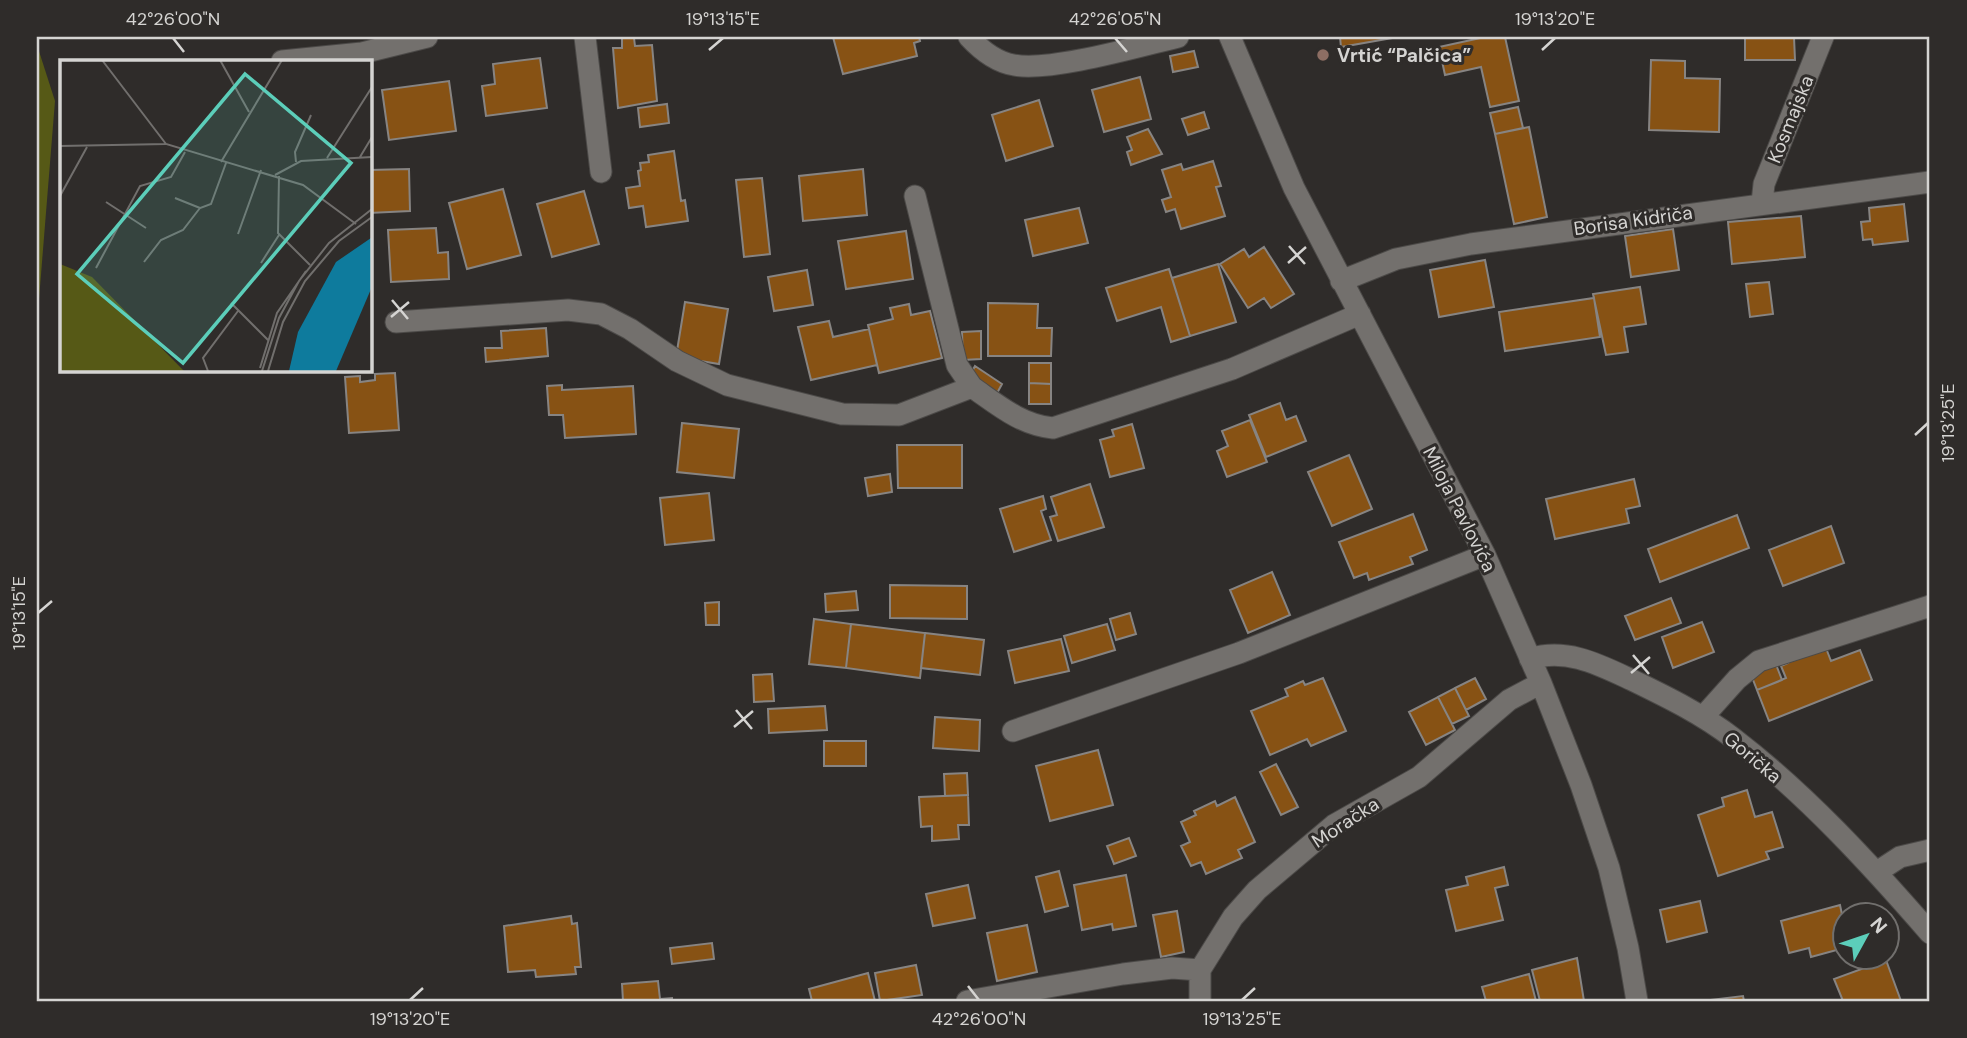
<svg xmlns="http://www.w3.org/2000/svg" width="1967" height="1038" viewBox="0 0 1967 1038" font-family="'DM Sans',sans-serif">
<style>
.green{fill:#565916}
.building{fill:#875214;stroke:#878482;stroke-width:2}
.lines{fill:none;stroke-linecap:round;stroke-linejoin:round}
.street-casing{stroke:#4c4a48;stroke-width:23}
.street{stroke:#73706d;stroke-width:21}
.ticks{fill:none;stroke:#d5d4d2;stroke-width:2.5}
.education-dot{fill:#8d6e63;stroke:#2f2c2a;stroke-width:2.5}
.labels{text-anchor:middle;stroke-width:6;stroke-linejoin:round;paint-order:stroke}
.poi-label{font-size:19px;font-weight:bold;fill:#d5d4d2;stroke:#2f2c2a;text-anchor:start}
.street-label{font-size:19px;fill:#d5d4d2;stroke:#2f2c2a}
.inset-road{fill:none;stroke:#716f6d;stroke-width:2}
.view{fill:#5cceba;fill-opacity:0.15;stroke:#5cceba;stroke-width:3.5}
.inset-edge{fill:none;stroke:#d5d4d2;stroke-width:3.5}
.neatline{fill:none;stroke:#d5d4d2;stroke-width:2.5}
.ticks-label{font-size:18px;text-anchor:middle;fill:#d5d4d2}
</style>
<rect width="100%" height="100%" fill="#2f2c2a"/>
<!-- green -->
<path class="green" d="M37,45L55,101L37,324Z"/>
<!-- building -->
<path class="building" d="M833,37H919L920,41L914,43L917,56L843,74Z
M1340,37H1398L1341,47Z
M1485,37H1505L1519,101L1490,107L1481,67L1445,75L1439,47Z
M1745,37H1794L1795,60H1745Z
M622,38H634L635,46L652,45L657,101L618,108L613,48H622Z
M1194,51L1198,67L1173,72L1170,56Z
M540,58L547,108L486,116L482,86L495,84L493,64Z
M1651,60L1685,61V78L1720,79L1719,132L1649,130Z
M1140,77L1151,119L1104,132L1092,90Z
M449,81L456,131L389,140L382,90Z
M1039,100L1053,146L1006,161L992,115Z
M667,104L669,123L640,127L638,108Z
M1518,107L1523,128L1495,134L1490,113Z
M1204,112L1209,128L1188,135L1182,119Z
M1529,127L1547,217L1514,224L1495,134Z
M1148,129L1162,154L1131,165L1127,152L1132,150L1127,137Z
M674,151L681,201L685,200L688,221L646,227L643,206L629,208L626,188L640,186L638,171L641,170L640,163L649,162L648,155Z
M1213,161L1221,186L1216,187L1225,216L1181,229L1175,209L1166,212L1162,200L1171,197L1162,170L1181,164L1183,170Z
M409,169L410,211L369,213V170Z
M863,169L867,215L803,221L799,176Z
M762,178L770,254L744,257L736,180Z
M503,189L521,255L467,269L449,203Z
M584,191L599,244L552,257L537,204Z
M1904,204L1908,241L1873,245L1872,239L1863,240L1861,222L1870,221L1869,208Z
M1079,208L1088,243L1033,256L1025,220Z
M1801,216L1805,257L1732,264L1728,222Z
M436,228L438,253L448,252L449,279L391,282L388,230Z
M1673,229L1679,270L1631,277L1625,236Z
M906,231L913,279L846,289L838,241Z
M1264,247L1294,294L1271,308L1264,298L1248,308L1220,264L1244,249L1249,257Z
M1485,260L1494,307L1439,317L1430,270Z
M1218,264L1236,322L1190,336L1172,278Z
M1169,269L1190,336L1171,342L1161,307L1117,321L1106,288Z
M807,270L813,305L774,311L768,277Z
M1769,282L1773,314L1750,317L1746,284Z
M1640,287L1646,324L1624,327L1628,352L1606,355L1593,294Z
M1594,298L1600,337L1505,351L1499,312Z
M685,302L728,309L719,364L676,357Z
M988,303L1038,304L1037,328H1052L1051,356H988Z
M909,304L911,315L930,311L942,358L879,373L868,325L893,319L890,308Z
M829,321L833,337L869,329L877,365L811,380L798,327Z
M546,328L548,356L486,362L485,348H502L501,331Z
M981,331V359L963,360L962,332Z
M1029,363H1051V384L1029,383Z
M975,366L1002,384L996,395L969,377Z
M395,373L399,430L349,433L345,377L360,376V382L375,380V374Z
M1029,383L1051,384V404H1029Z
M562,385V390L633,386L636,434L565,438L563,415H549L547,386Z
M1280,403L1286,420L1296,416L1306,441L1266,457L1249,415Z
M1250,420L1267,462L1227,477L1217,451L1228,446L1222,431Z
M682,423L739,429L734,478L677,472Z
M1132,424L1144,468L1110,477L1100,440L1114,436L1112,430Z
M897,445H962V488H898Z
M1349,455L1372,509L1332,526L1308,472Z
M890,474L892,492L868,496L865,478Z
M1634,479L1640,506L1626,509L1629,523L1555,539L1546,499Z
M1090,484L1104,527L1058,541L1050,517L1057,515L1051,497Z
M709,493L714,540L665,545L660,498Z
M1043,496L1046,509L1041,511L1051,540L1014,552L1000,509Z
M1413,514L1427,550L1410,557L1413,564L1369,580L1367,573L1354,578L1339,542Z
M1737,515L1749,548L1660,582L1648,549Z
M1831,526L1844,563L1783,586L1769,550Z
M1272,572L1290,615L1248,633L1230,590Z
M890,585L967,586V619L890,618Z
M856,591L858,610L826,612L825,594Z
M1671,598L1681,623L1635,640L1625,616Z
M719,602V625H706L705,603Z
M1130,613L1136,634L1116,640L1110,619Z
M814,619L851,624L846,668L809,664Z
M1702,622L1714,652L1673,668L1662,637Z
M851,624L925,633L920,678L846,668Z
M1107,624L1115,650L1072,663L1064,636Z
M925,633L984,640L980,675L921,668Z
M1061,639L1069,671L1015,683L1008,651Z
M1824,643L1831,661L1860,650L1872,680L1769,721L1757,690L1786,678L1781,666L1788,663L1786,658Z
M1775,662L1782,680L1757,690L1750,672Z
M772,674L774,701L754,702L753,675Z
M1323,678L1346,731L1311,746L1307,739L1270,755L1251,711L1288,696L1285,689L1303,681L1305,685Z
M1475,678L1486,699L1466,710L1455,688Z
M1455,688L1469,716L1452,724L1438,697Z
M1438,697L1455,730L1426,745L1409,712Z
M825,706L827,730L769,733L768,709Z
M935,717L980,720L979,751L933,748Z
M824,741H866V766H824Z
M1098,750L1113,805L1050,821L1036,766Z
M1276,764L1298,807L1281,815L1260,772Z
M967,773L968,795L945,796L944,774Z
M1747,790L1755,817L1772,812L1783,847L1766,852L1769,859L1718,876L1698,815L1724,806L1722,798Z
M968,795L969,825H958L959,839L932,841V826L921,827L919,797Z
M1235,797L1255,842L1238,850L1242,858L1206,874L1201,862L1191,866L1181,846L1190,842L1181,822L1196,815L1194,811L1215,801L1217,806Z
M1129,838L1136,856L1114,864L1107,846Z
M1504,867L1508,885L1495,888L1503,920L1456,931L1446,890L1468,885L1466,877Z
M1059,871L1068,906L1045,912L1036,877Z
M1126,875L1136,926L1113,930L1112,924L1082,930L1074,885Z
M968,885L975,918L933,926L926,894Z
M1700,901L1707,932L1667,942L1660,910Z
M1840,905L1844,924V948L1811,957L1809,948L1789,953L1781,921Z
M1177,911L1184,952L1161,957L1153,915Z
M571,916L572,924L577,923L581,967H575L576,974L536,977L535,970L508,972L504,926Z
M1027,925L1037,972L997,981L987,933Z
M712,943L714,959L672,964L670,948Z
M1577,958L1584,1001H1540L1532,970Z
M1886,960L1901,1001H1843L1834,979Z
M916,965L922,995L880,1001L875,973Z
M868,973L875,1001H812L809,989Z
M1529,974L1536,1001H1486L1482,987Z
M658,981L660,999L672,998V1001H623L622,984Z
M1743,996L1744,1001H1702Z"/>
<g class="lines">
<!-- street casing -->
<g class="street-casing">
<path id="street" d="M585,37L601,172
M969,37C981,50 995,62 1014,65C1050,72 1140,46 1178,37
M1230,37L1294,188L1485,555L1541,683L1581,785L1609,868L1628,948L1637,1001
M282,61L362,53L427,37
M915,196L957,365L972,387
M1762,203L1764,184L1823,37
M1341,281L1396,259L1471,244L1930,182
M396,322L568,310L601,314L630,329L677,361L727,385L842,414L899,415L972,387C998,405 1021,425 1053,428L1232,369L1360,314
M1530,659C1566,647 1600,665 1632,680C1667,697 1702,714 1733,738C1806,794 1870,864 1930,933
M1703,717L1737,679L1759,661L1930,606
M1013,731L1239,653L1485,555
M1877,872L1900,857L1930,850
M967,1001L1123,974L1172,968L1200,970
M1200,1001V970L1233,917L1257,890L1334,825L1419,777L1509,700L1541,683"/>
</g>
<!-- street -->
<use href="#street" class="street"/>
</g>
<!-- ticks -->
<path class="ticks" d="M173,38L184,52M1115,38L1127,52M709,50L723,38M1542,50L1555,38M1289,246L1305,264M1288,263L1306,247M392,300L408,319M391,317L409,302M1915,435L1928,423M38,613L52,601M1633,655L1649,674M1631,673L1650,657M736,710L752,729M734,727L753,711M968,986L979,1000M410,1000L423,988M1242,1000L1255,988"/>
<!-- markers -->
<circle class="education-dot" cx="1323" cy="55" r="7"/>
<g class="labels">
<!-- poi labels -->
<g class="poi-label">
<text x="1337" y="62">Vrtić “Palčica”</text>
</g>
<!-- street labels -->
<g class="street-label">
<text transform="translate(1790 119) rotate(-68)" y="7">Kosmajska</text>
<text transform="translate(1633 220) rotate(-8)" y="7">Borisa Kidriča</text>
<text transform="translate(1460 509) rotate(63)" y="7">Miloja Pavlovića</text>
<text transform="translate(1753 757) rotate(40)" y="7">Gorička</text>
<text transform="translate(1345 822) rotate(-33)" y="7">Moračka</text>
</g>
</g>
<!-- overview -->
<g transform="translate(60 60)">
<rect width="312" height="312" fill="#2f2c2a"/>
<path d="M0,204L32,217L124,311H0Z" fill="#565916"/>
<path d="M311,178V229L276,311H229L238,272L276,202Z" fill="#0e7b9d"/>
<path class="inset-road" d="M42,0L106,84L243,125L296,164M160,0L189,52M0,86L106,84M300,97L312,77M267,98L312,27M161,102L222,0M236,102L235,92L251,55M215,115L241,101L312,97M219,116L218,173L250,205M0,136L27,87M115,138L140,148M46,142L86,168M178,174L201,110M84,202L101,180L123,170L140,148L151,144L166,103M201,203L219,175M36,208L80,126L111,117L125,92M171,243L208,280M200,308L217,253L246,211M148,311L143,298L178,251M202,311L219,258L239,221L269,183L312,149M208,311L223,262L245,221L279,181L312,157"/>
<path class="view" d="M185,14L291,103L123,303L17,214Z"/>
<rect width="312" height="312" class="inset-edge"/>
</g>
<!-- border -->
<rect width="1967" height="1038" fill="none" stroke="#2f2c2a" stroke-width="77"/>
<!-- north arrow -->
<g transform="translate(1866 936) rotate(50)"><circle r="33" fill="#2f2c2a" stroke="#716f6d" stroke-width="2"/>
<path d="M0-5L12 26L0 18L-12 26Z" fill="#5cceba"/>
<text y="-10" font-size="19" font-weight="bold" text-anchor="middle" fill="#d5d4d2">N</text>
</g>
<rect x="38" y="38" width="1890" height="962" class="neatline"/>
<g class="ticks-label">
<text x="173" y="25">42°26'00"N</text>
<text x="723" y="25">19°13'15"E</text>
<text x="1115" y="25">42°26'05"N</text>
<text x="1555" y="25">19°13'20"E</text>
<text transform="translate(1948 423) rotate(-90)" y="6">19°13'25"E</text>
<text transform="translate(19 613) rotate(-90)" y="6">19°13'15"E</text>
<text x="410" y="1025">19°13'20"E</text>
<text x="979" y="1025">42°26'00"N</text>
<text x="1242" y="1025">19°13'25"E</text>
</g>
</svg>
